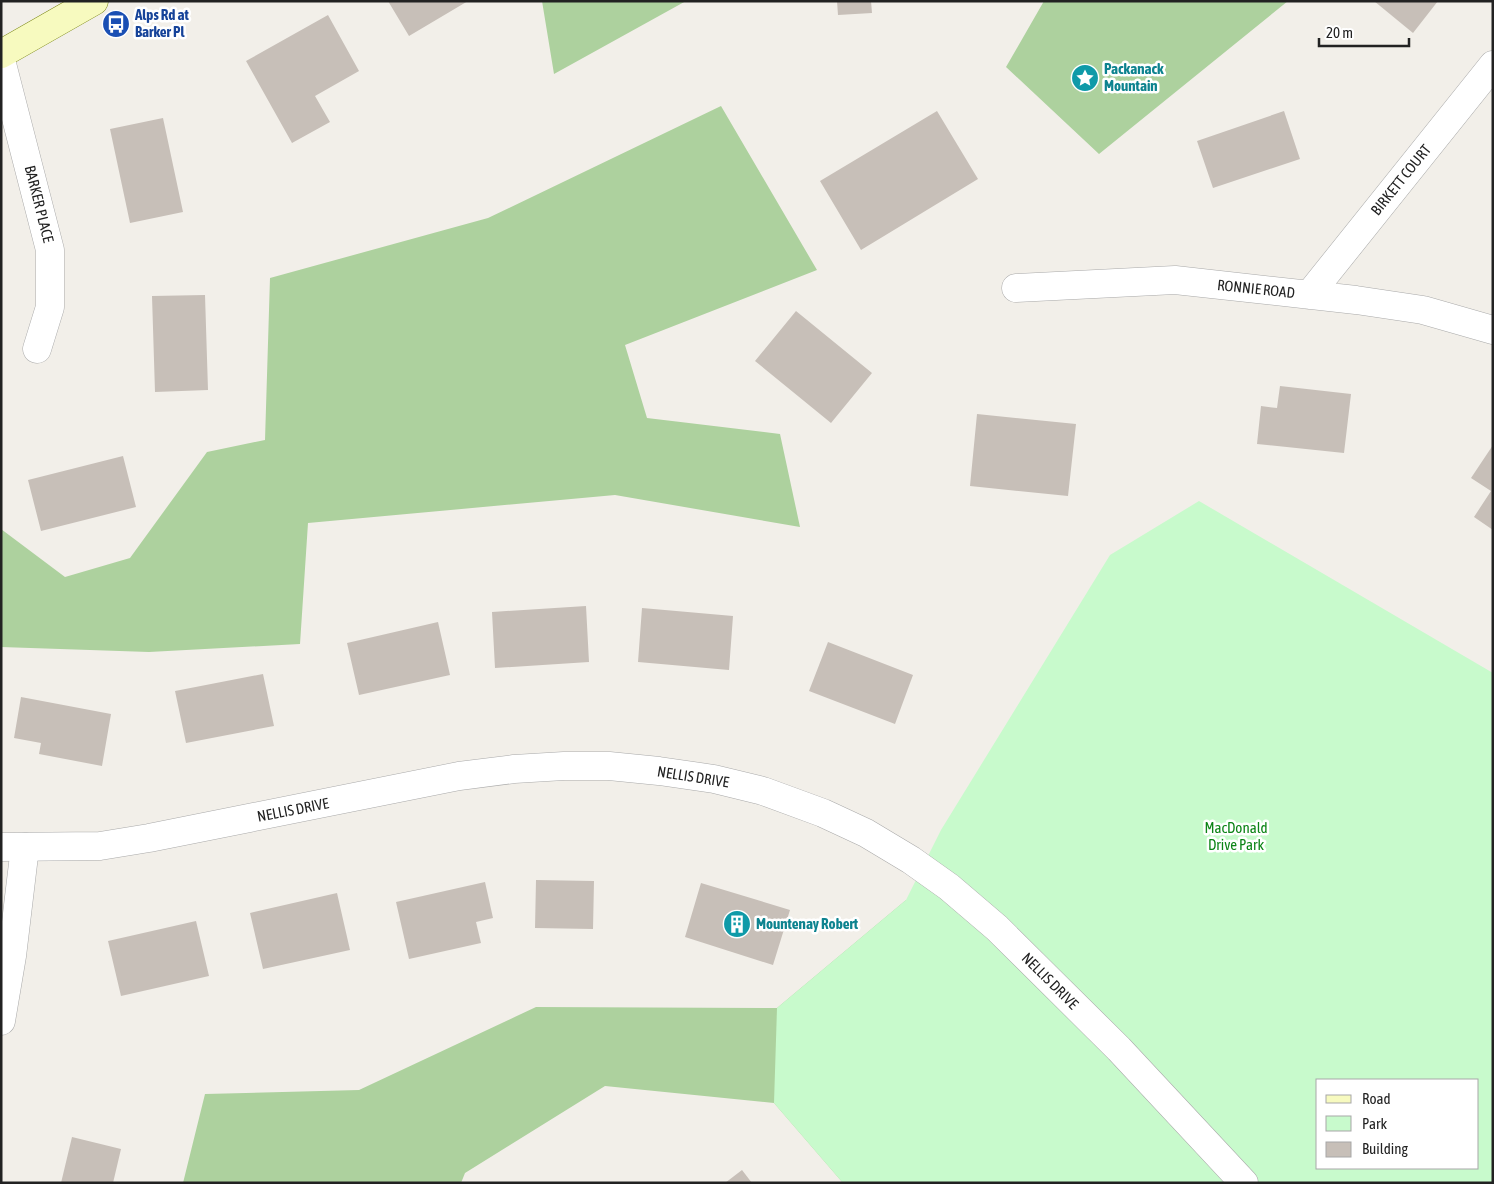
<svg xmlns="http://www.w3.org/2000/svg" width="1494" height="1184" viewBox="0 0 1494 1184" font-family="'Asap Condensed',sans-serif">
<style>
.forest{fill:#add19e}
.park{fill:#c8facc;fill-rule:evenodd}
.building{fill:#c7bfb8}
.lines{fill:none;stroke-linecap:round;stroke-linejoin:round}
.minor-casing{stroke:#a9a9a9;stroke-width:29}
.tertiary-casing{stroke:#a9a9a9;stroke-width:29}
.secondary-casing{stroke:#707d05;stroke-width:29}
.minor{stroke:#fff;stroke-width:28}
.tertiary{stroke:#fff;stroke-width:28}
.secondary{stroke:#f7fabf;stroke-width:28}
.labels{text-anchor:middle;stroke-width:5;stroke-linejoin:round;paint-order:stroke}
.transit-label{font-size:15px;font-weight:bold;fill:#164399;stroke:#fff;text-anchor:start}
.culture-label{font-size:15px;font-weight:bold;fill:#0d838f;stroke:#fff;text-anchor:start}
.street-label{font-size:15px;fill:#222;stroke:#fff}
.park-label{font-size:15px;fill:#0c8416;stroke:#fff}
</style>
<rect width="100%" height="100%" fill="#f2efe9"/>
<!-- forest -->
<path class="forest" d="M542,1H686L554,74Z
M1044,1H1288L1099,154L1006,67Z
M721,106L817,270L625,345L647,418L780,434L800,527L615,495L308,523L300,644L149,652L1,647V529L65,577L130,558L207,452L265,440L270,278L488,218Z
M906,900L843,1183L774,1103L605,1086L465,1173L461,1183H183L205,1094L359,1090L536,1007L777,1008Z"/>
<!-- park -->
<path class="park" d="M1199,501L1493,673V1183H843L774,1103L777,1008L906,900L941,830L1110,555ZM1318,1080H1478V1168H1318Z"/>
<!-- building -->
<path class="building" d="M388,1H468L409,36Z
M837,1H871L872,13L838,15Z
M1374,1H1438L1413,33Z
M328,15L359,71L315,96L330,122L292,143L246,61Z
M937,111L978,179L861,250L820,181Z
M1284,111L1300,159L1213,188L1197,141Z
M163,118L183,212L130,223L110,129Z
M205,295L208,390L155,392L152,296Z
M796,311L872,373L831,423L755,361Z
M1280,386L1351,394L1344,453L1257,444L1261,406L1277,408Z
M977,414L1076,424L1068,496L970,486Z
M1493,445V530L1474,517L1491,491L1471,478Z
M123,456L136,507L41,531L28,480Z
M586,606L589,662L495,668L492,612Z
M642,608L733,616L729,670L638,662Z
M438,622L450,675L359,695L347,643Z
M828,642L913,675L895,724L809,691Z
M263,674L274,726L186,743L175,691Z
M21,697L111,714L102,766L39,754L41,743L14,738Z
M536,880L594,881L593,929L535,928Z
M485,882L493,918L476,922L481,943L409,959L396,902Z
M701,883L790,910L773,965L685,937Z
M337,893L350,950L263,969L250,913Z
M196,921L209,976L121,996L108,941Z
M72,1137L121,1149L113,1183H61Z
M742,1170L752,1183H725Z"/>
<g class="lines">
<!-- minor casing -->
<g class="minor-casing">
<path id="minor" d="M1,60L50,250V307L37,349
M1016,288L1175,280L1356,300L1423,310L1493,330
M1309,295L1493,65
M1,1021L12,956L25,847"/>
</g>
<!-- tertiary casing -->
<g class="tertiary-casing">
<path id="tertiary" d="M1,847L100,846L149,838L459,776L514,769L564,766H609L659,771L714,779L763,791L823,813L866,833L911,860L949,887L997,928L1119,1049L1244,1183"/>
</g>
<!-- secondary casing -->
<g class="secondary-casing">
<path id="secondary" d="M1,54L94,1"/>
</g>
<!-- minor -->
<use href="#minor" class="minor"/>
<!-- tertiary -->
<use href="#tertiary" class="tertiary"/>
<!-- secondary -->
<use href="#secondary" class="secondary"/>
</g>
<!-- icons -->
<defs>
<g id="bus-disc" transform="scale(1.4375)"><circle r="9.5" fill="#1a4fb4" stroke="#fff"/><path d="M-5-6H5V4H4V6H2V4H-2V6H-4V4H-5ZM-3.5-4V0h7V-4ZM-3.5 1.2v1.5H-2V1.2ZM2 1.2v1.5H3.5V1.2Z" fill="#fff"/></g>
<g id="sight-disc" transform="scale(1.4375)"><circle r="9.5" fill="#0f9aa8" stroke="#fff"/><path d="M0-6L1.8-2.2L6-1.7L2.9 1.2L3.7 5.4L0 3.3L-3.7 5.4L-2.9 1.2L-6-1.7L-1.8-2.2Z" fill="#fff"/></g>
<g id="building-disc" transform="scale(1.4375)"><circle r="9.5" fill="#0f9aa8" stroke="#fff"/><path d="M-4-6H4V6H1V3H-1V6H-4ZM-2.5-4.3h1.7v1.8h-1.7ZM.8-4.3h1.7v1.8H.8ZM-2.5-1h1.7V.8h-1.7ZM.8-1h1.7V.8H.8Z" fill="#fff"/></g>
</defs>
<g fill-rule="evenodd">
<use href="#bus-disc" x="116" y="24"/>
<use href="#sight-disc" x="1085" y="78"/>
<use href="#building-disc" x="737" y="924"/>
</g>
<g class="labels">
<!-- transit labels -->
<g class="transit-label">
<text x="135" y="20">Alps Rd at<tspan x="135" dy="17">Barker Pl</tspan></text>
</g>
<!-- culture labels -->
<g class="culture-label">
<text x="1104" y="74">Packanack<tspan x="1104" dy="17">Mountain</tspan></text>
<text x="756" y="929">Mountenay Robert</text>
</g>
<!-- street labels -->
<g class="street-label">
<text transform="translate(1401 180) rotate(-51)" y="5">BIRKETT COURT</text>
<text transform="translate(39 204) rotate(76)" y="5">BARKER PLACE</text>
<text transform="translate(1256 289) rotate(6)" y="5">RONNIE ROAD</text>
<text transform="translate(693 777) rotate(9)" y="5">NELLIS DRIVE</text>
<text transform="translate(293 810) rotate(-11)" y="5">NELLIS DRIVE</text>
<text transform="translate(1050 981) rotate(45)" y="5">NELLIS DRIVE</text>
</g>
<!-- park labels -->
<g class="park-label">
<text x="1236" y="833">MacDonald<tspan x="1236" dy="17">Drive Park</tspan></text>
</g>
</g>
<!-- border -->
<rect width="1494" height="1184" fill="none" stroke="#222222" stroke-width="5"/>
<!-- legend -->
<rect x="1316" y="1079" width="162" height="90" fill="#ffffff" stroke="#a7a7a7"/>
<rect x="1326" y="1095" width="25" height="8" fill="#f7fabf" stroke="#a7a7a7"/>
<text x="1362" y="1104" font-size="15" fill="#222222">Road</text>
<rect x="1326" y="1116" width="25" height="15" fill="#c8facc" stroke="#a7a7a7"/>
<text x="1362" y="1129" font-size="15" fill="#222222">Park</text>
<rect x="1326" y="1142" width="25" height="15" fill="#c7bfb8" stroke="#a7a7a7"/>
<text x="1362" y="1154" font-size="15" fill="#222222">Building</text>
<!-- scale -->
<path d="M1319 38v8h90v-8" fill="none" stroke="#222222" stroke-width="2.5"/>
<text x="1326" y="38" font-size="15" fill="#222222" stroke="#ffffff" stroke-width="4" paint-order="stroke">20 m</text>
</svg>
